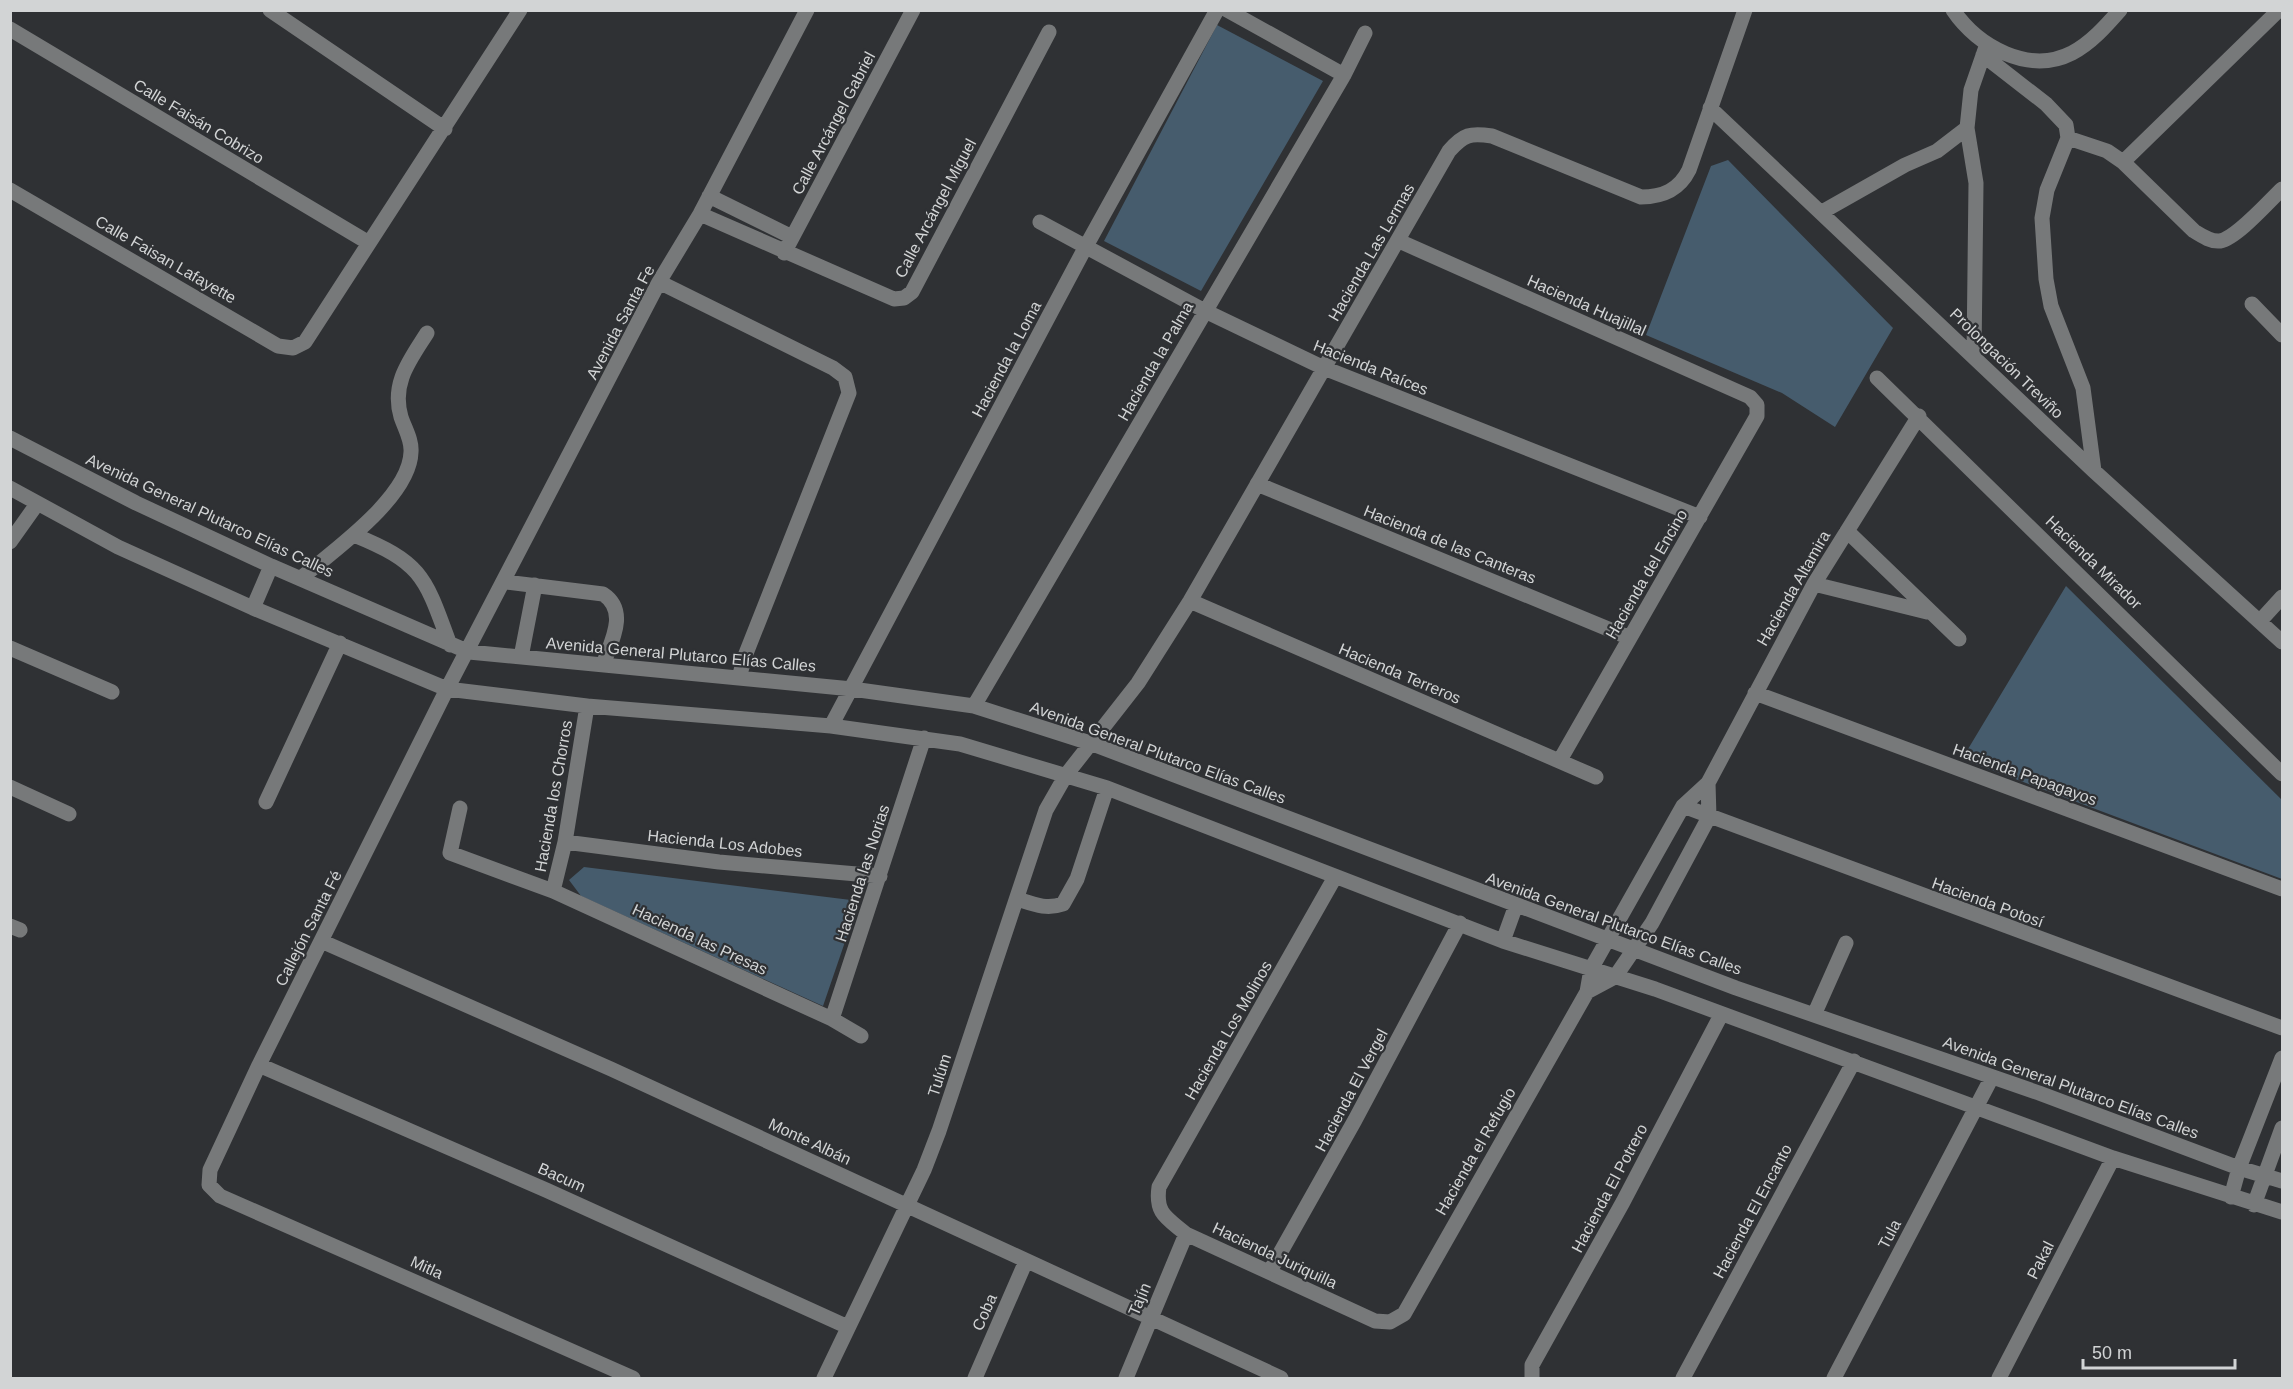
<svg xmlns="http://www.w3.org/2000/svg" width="2293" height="1389" viewBox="0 0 2293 1389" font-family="Helvetica,sans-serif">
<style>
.green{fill:#465c6d}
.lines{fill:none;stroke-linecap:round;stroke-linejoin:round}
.minor{stroke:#77797a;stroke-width:15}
.labels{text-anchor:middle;stroke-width:4.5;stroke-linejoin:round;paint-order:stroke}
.street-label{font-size:16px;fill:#d2d4d5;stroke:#2f3134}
</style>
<rect width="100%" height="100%" fill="#2f3134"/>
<!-- green -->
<path class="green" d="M1217,25L1323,81L1201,291L1104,241Z
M1728,160L1893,328L1835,427L1782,393L1646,335L1711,166Z
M2066,586L2282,800V879L1962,759Z
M584,867L859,901L823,1006L581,896L569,880Z"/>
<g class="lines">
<!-- minor -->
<path class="minor" d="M270,10L445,129
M1227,10L1344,75
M1953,10C1978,47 2029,75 2072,53C2091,43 2106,26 2120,10
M10,29L369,243
M1983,55L2046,104L2066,125L2068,138L2047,190L2042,218L2046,279L2051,306L2083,388L2094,471
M1710,108L2094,471L2282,642
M2068,138L2107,151L2123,162L2194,231C2202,236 2211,242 2220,241C2237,238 2269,201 2282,189
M2123,162L2279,10
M10,190L278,346L293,348L305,342L520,10
M709,196L792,237
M1822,212L1905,165L1937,151L1967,128
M700,214L894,299L904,298L912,292L1049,32
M1040,222L1205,311L1324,368L1700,517
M1399,241L1750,397L1757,405V416L1560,760
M784,253L913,10
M659,282L833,368L845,377L849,393L745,656L739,678
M2252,304L2282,335
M1974,356L1976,183L1967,128L1971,90L1987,44
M1877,378L2282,774
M10,438L136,503L271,566L469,652L852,689L974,706L1090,743L1736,988L2039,1093L2239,1168L2282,1181
M1257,484L1630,638
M10,488L118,547L253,608L447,689L587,706L831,726L960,744L1107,788L1503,941L1655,989L2113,1158L2282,1212
M1847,531L1959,639
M354,535C423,563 425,577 450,645
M10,542L37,504
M301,578C333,551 410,497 411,452C412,440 405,429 401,417C391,383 410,360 427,333
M506,582L603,594C629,611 611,642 603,665
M1814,584L1927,612
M1190,601L1596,777
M253,608L271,566
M2261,620L2282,597
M10,648L112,692
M521,657L535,585
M1755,693L2282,889
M974,706L1344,75L1365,33
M831,726L1085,248L1217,10
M10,787L69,814
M266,802L340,643
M1683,806L2282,1028
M460,808L450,853L553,891L832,1019L861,1036
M565,842L719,862L880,876
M1335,877L1159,1187C1155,1214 1167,1218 1186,1234L1375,1321L1390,1322L1404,1314L1587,992L1591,969L1683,806L1708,783L1814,584L1919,416
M553,891L565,842L587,706
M1017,899C1033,904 1046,910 1063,904L1077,879L1107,788
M10,926L20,930
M321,941L611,1069L1281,1378
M1503,941L1516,905
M1587,992L1615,977L1652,923L1709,817L1708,783
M1814,1015L1846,943
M832,1019L924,738
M259,1065L546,1190L848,1327
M2231,1197L2239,1168L2282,1058
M2254,1205L2282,1128
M1270,1271L1355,1120L1460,923
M633,1378L220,1196L209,1185L210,1170L259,1065L447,689L659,282L700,214L807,10
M824,1378L924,1170L939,1131L1046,810L1066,775L1138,683L1190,601L1449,151C1464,134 1470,133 1492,136L1641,197C1663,197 1679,190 1689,170L1745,10
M975,1378L1026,1261
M1126,1378L1186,1234
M1532,1378V1365L1623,1202L1721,1015
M1683,1378L1854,1061
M1834,1378L1992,1077
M1999,1378L2113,1158"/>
</g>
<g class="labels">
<!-- street labels -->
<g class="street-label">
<text transform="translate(199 121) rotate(31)" y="6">Calle Faisán Cobrizo</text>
<text transform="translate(833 123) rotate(-62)" y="6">Calle Arcángel Gabriel</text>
<text transform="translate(935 208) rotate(-62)" y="6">Calle Arcángel Miguel</text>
<text transform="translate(1371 252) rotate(-60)" y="6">Hacienda Las Lermas</text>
<text transform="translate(166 259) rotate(30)" y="6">Calle Faisan Lafayette</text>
<text transform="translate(1587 305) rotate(24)" y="6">Hacienda Huajillal</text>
<text transform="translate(620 322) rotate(-62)" y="6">Avenida Santa Fe</text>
<text transform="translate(1006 359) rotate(-62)" y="6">Hacienda la Loma</text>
<text transform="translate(1155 361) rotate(-60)" y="6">Hacienda la Palma</text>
<text transform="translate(2007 363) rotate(44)" y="6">Prolongación Treviño</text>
<text transform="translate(1371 367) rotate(22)" y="6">Hacienda Raíces</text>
<text transform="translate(210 515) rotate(25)" y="6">Avenida General Plutarco Elías Calles</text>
<text transform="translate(1450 544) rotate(22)" y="6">Hacienda de las Canteras</text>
<text transform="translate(2094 562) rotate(44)" y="6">Hacienda Mirador</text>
<text transform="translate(1646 574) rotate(-60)" y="6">Hacienda del Encino</text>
<text transform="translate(1793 588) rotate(-60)" y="6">Hacienda Altamira</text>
<text transform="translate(681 654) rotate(5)" y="6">Avenida General Plutarco Elías Calles</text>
<text transform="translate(1400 673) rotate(23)" y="6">Hacienda Terreros</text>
<text transform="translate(1158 752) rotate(20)" y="6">Avenida General Plutarco Elías Calles</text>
<text transform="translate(2025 774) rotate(20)" y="6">Hacienda Papagayos</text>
<text transform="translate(553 796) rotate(-80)" y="6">Hacienda los Chorros</text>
<text transform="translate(725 843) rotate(6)" y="6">Hacienda Los Adobes</text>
<text transform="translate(862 873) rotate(-72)" y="6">Hacienda las Norias</text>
<text transform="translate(1988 902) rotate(20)" y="6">Hacienda Potosí</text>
<text transform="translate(1614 923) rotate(20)" y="6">Avenida General Plutarco Elías Calles</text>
<text transform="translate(308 928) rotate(-63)" y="6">Callejón Santa Fé</text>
<text transform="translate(700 939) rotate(25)" y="6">Hacienda las Presas</text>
<text transform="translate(1228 1030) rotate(-60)" y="6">Hacienda Los Molinos</text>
<text transform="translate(939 1075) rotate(-72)" y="6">Tulúm</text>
<text transform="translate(2071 1087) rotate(20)" y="6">Avenida General Plutarco Elías Calles</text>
<text transform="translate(1351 1090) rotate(-62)" y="6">Hacienda El Vergel</text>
<text transform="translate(810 1141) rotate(25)" y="6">Monte Albán</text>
<text transform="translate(1475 1151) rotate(-60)" y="6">Hacienda el Refugio</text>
<text transform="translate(562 1177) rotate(24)" y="6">Bacum</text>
<text transform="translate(1609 1188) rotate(-62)" y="6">Hacienda El Potrero</text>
<text transform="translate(1752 1211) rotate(-62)" y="6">Hacienda El Encanto</text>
<text transform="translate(1889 1234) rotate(-62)" y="6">Tula</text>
<text transform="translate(1275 1255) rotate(25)" y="6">Hacienda Juriquilla</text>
<text transform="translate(2040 1260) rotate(-63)" y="6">Pakal</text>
<text transform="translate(427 1267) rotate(24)" y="6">Mitla</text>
<text transform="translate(1139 1299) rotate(-67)" y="6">Tajín</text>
<text transform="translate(984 1312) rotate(-66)" y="6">Coba</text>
</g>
</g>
<!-- border -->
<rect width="2293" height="1389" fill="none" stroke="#d2d4d5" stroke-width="24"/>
<!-- scale -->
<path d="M2083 1359v9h152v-9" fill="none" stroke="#d2d4d5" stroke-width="3"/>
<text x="2092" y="1359" font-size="18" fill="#d2d4d5" stroke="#2f3134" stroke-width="4.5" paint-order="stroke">50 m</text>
</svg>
